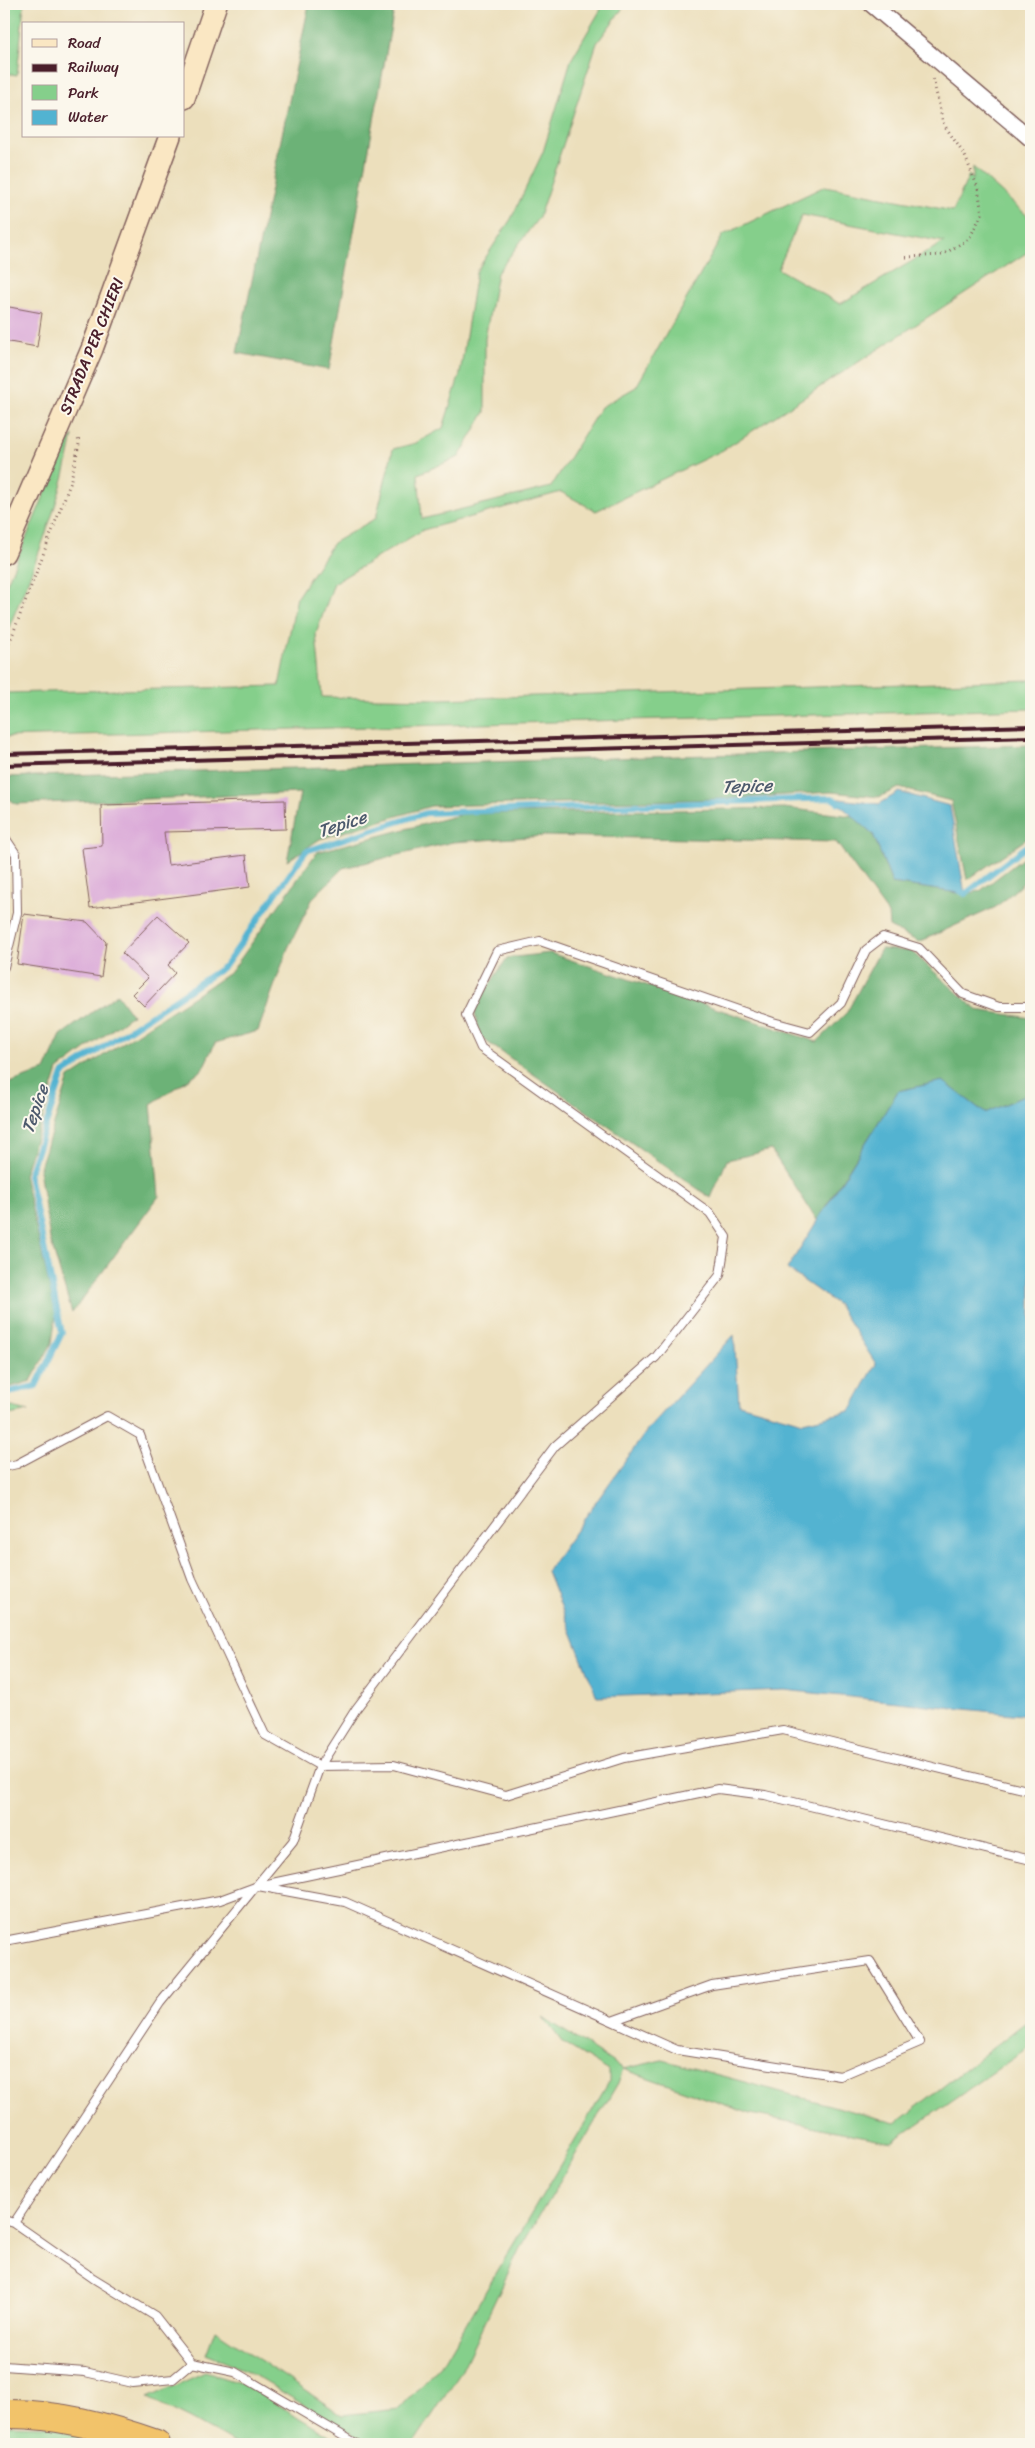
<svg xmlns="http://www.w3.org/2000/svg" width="1035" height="2448" viewBox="0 0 1035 2448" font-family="Sriracha,sans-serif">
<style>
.green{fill:#85cf8b;stroke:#68775b;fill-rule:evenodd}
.forest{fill:#6cb277;stroke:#5b6851}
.water{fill:#52b3d1;stroke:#4e697e}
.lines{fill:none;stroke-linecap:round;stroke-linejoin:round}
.stream{stroke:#52b3d1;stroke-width:6}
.building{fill:#daa9d8}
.lane-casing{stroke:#83625e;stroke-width:10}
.street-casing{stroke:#83625e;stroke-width:18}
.secondary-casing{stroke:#83625e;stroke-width:24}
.highway-casing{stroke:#83625e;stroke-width:30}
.path{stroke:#83625e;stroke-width:3;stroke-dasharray:1 4;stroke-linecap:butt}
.lane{stroke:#fff;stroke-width:8}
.street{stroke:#fff;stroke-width:15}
.secondary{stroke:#fae7c3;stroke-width:21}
.highway{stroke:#f2c36a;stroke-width:28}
.rail{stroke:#4a1f2b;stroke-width:4}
.labels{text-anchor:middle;stroke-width:4;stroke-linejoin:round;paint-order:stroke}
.street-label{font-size:16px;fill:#4a1f2b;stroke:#fbf7ec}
.water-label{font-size:18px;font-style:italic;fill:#4d5a6d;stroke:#fbf7ec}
</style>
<rect width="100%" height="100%" fill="#fbf7ec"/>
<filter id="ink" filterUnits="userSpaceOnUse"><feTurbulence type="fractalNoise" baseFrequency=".02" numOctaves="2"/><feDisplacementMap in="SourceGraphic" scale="10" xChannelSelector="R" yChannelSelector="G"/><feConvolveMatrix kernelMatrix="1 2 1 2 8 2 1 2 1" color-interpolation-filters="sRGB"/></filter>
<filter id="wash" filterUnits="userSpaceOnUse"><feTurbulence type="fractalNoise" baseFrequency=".0096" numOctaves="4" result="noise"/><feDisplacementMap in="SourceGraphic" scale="20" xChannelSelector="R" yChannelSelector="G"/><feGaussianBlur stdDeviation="1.12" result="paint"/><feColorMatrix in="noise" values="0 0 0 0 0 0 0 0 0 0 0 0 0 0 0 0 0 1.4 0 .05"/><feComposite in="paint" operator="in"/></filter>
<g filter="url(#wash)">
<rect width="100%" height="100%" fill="#ecdfbc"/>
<!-- green -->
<path class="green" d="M4,4H24L17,75L4,73Z
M604,4H626L597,43L539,217L497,273L485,339V412L459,457L418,474L422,519L551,487L601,407L636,387L723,235L825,186L953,211L969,175L973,180V167L1031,219V250L723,450L596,511L561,492L423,530L334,583L316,634L322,697L440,699L1031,680V709L4,737V693L279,686L297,597L333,543L376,518L393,449L416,443L443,428L460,374L476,272L511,219L543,152L571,60ZM802,215L944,242L840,304L778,269Z
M73,435C60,507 31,572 4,640V590L63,451Z
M4,1405L29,1411L4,1416Z
M543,2017L623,2069L663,2060L896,2123L1031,2018V2046L892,2142L751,2114L623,2069L618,2083L519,2250L461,2372L413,2444H369L247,2371L206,2354L215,2330L342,2415L399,2409L445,2360L609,2082V2071L562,2042Z
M205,2372L246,2385L342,2444H236L191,2419L148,2398Z
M4,2425L51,2426L128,2444H78L64,2440H4Z"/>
<!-- forest -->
<path class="forest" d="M309,4H395L329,370L237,353Z
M1031,745V836L967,880L951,801L899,788L879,797L831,792L719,799L431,806L320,839L287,861L300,793L16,804L4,795V777Z
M784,808L853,816L873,834L892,883L965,894L980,891L1031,852V876L996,907L919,942L889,927L888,914L836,842L544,836L453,842L343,868L313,898L288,948L258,1031L215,1043L202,1070L151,1104L159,1196L72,1313L50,1239L39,1170L69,1078L231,972L317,852L463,814Z
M881,949L911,951L977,1010L1031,1018V1093L985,1113L943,1081L898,1091L817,1220L771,1150L727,1160L711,1198L480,1037L474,1008L507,958L550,953L817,1042L847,1012Z
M117,994L132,1015L58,1070L24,1175L56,1315L52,1343L31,1381L4,1389V1085L45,1070L61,1035Z"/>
<!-- water -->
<path class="water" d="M899,792L950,806L965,894L892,883L873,834L832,798L879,804Z
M943,1081L985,1113L1031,1093V1716L784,1690L597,1697L547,1571L648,1429L734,1335L739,1404L803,1422L850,1411L876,1364L838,1305L787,1269L898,1091Z"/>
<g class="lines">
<!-- stream -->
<path class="stream" d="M959,890L965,894L1031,843
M4,1393L36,1386L62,1333L29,1175L63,1074L225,966L306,851L426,813L832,798L839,803"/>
</g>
<g id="blocks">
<!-- building -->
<path class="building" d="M4,306L42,313L37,347L4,341Z
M285,800L286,829L164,832L168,865L246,855L250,887L90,908L82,848L102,846L101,805Z
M24,914L87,922L106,942L101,977L17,964Z
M158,915L189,943L168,965L175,973L144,1006L132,994L148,978L122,953Z"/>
</g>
</g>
<g filter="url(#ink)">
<use href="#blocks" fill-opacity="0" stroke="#83625e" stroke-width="1"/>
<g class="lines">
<!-- lane casing -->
<g class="lane-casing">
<path id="lane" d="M4,836L16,854L17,913L4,967
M4,1467L17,1464L107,1416L140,1435L192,1579L265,1735L320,1766L394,1765L506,1795L624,1758L783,1730L1031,1791
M258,1886L345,1902L677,2050L840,2076L920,2042L870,1961L712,1985L612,2021
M4,1941L220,1900L258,1886L718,1789L765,1795L1031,1860
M4,2220L14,2223L93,2278L155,2316L192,2363L235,2372L357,2444
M14,2223L160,2003L293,1841L320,1766L356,1709L555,1446L656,1357L720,1275L726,1237L710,1213L481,1048L466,1015L497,951L540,941L773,1022L810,1032L841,1003L866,950L883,937L919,948L963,994L999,1007H1031
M4,2366L85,2372L133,2383L173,2379L192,2363"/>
</g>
<!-- street casing -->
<g class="street-casing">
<path id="street" d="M871,4L1031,139"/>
</g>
<!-- secondary casing -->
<g class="secondary-casing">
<path id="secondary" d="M184,98L216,4
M4,553L92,349L170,136"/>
</g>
<!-- highway casing -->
<g class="highway-casing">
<path id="highway" d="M4,2414C56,2413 107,2427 156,2444"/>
</g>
<!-- path -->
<path class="path" d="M906,257L942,255L969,239L982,214L978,188L965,156L943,123L933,78
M4,657L70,484L79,444L78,437"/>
<!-- lane -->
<use href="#lane" class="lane"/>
<!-- street -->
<use href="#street" class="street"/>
<!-- secondary -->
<use href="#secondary" class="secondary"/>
<!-- highway -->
<use href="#highway" class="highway"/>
<!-- rail -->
<path class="rail" d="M4,754L1031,726
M4,765L1031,737"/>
</g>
</g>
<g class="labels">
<!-- street labels -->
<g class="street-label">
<text transform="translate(91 346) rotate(-68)" y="6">STRADA PER CHIERI</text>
</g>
<!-- water labels -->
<g class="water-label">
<text transform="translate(747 786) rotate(-2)" y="6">Tepice</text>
<text transform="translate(342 824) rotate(-18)" y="6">Tepice</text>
<text transform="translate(35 1109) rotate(-71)" y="6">Tepice</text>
</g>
</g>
<!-- margin -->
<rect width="1035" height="2448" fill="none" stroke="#fbf7ec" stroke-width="20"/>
<!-- legend -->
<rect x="22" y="22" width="162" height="115" fill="#fbf7ec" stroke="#b4a19f"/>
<rect x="32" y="39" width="25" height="8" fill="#fae7c3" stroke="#b4a19f"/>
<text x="68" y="48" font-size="15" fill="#4a1f2b">Road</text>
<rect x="32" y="64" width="25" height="8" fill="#4a1f2b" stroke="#b4a19f"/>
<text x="68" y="72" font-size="15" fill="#4a1f2b">Railway</text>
<rect x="32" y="85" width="25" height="15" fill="#85cf8b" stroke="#b4a19f"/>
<text x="68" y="98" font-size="15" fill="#4a1f2b">Park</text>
<rect x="32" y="110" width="25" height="15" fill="#52b3d1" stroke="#b4a19f"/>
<text x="68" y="122" font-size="15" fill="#4a1f2b">Water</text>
</svg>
